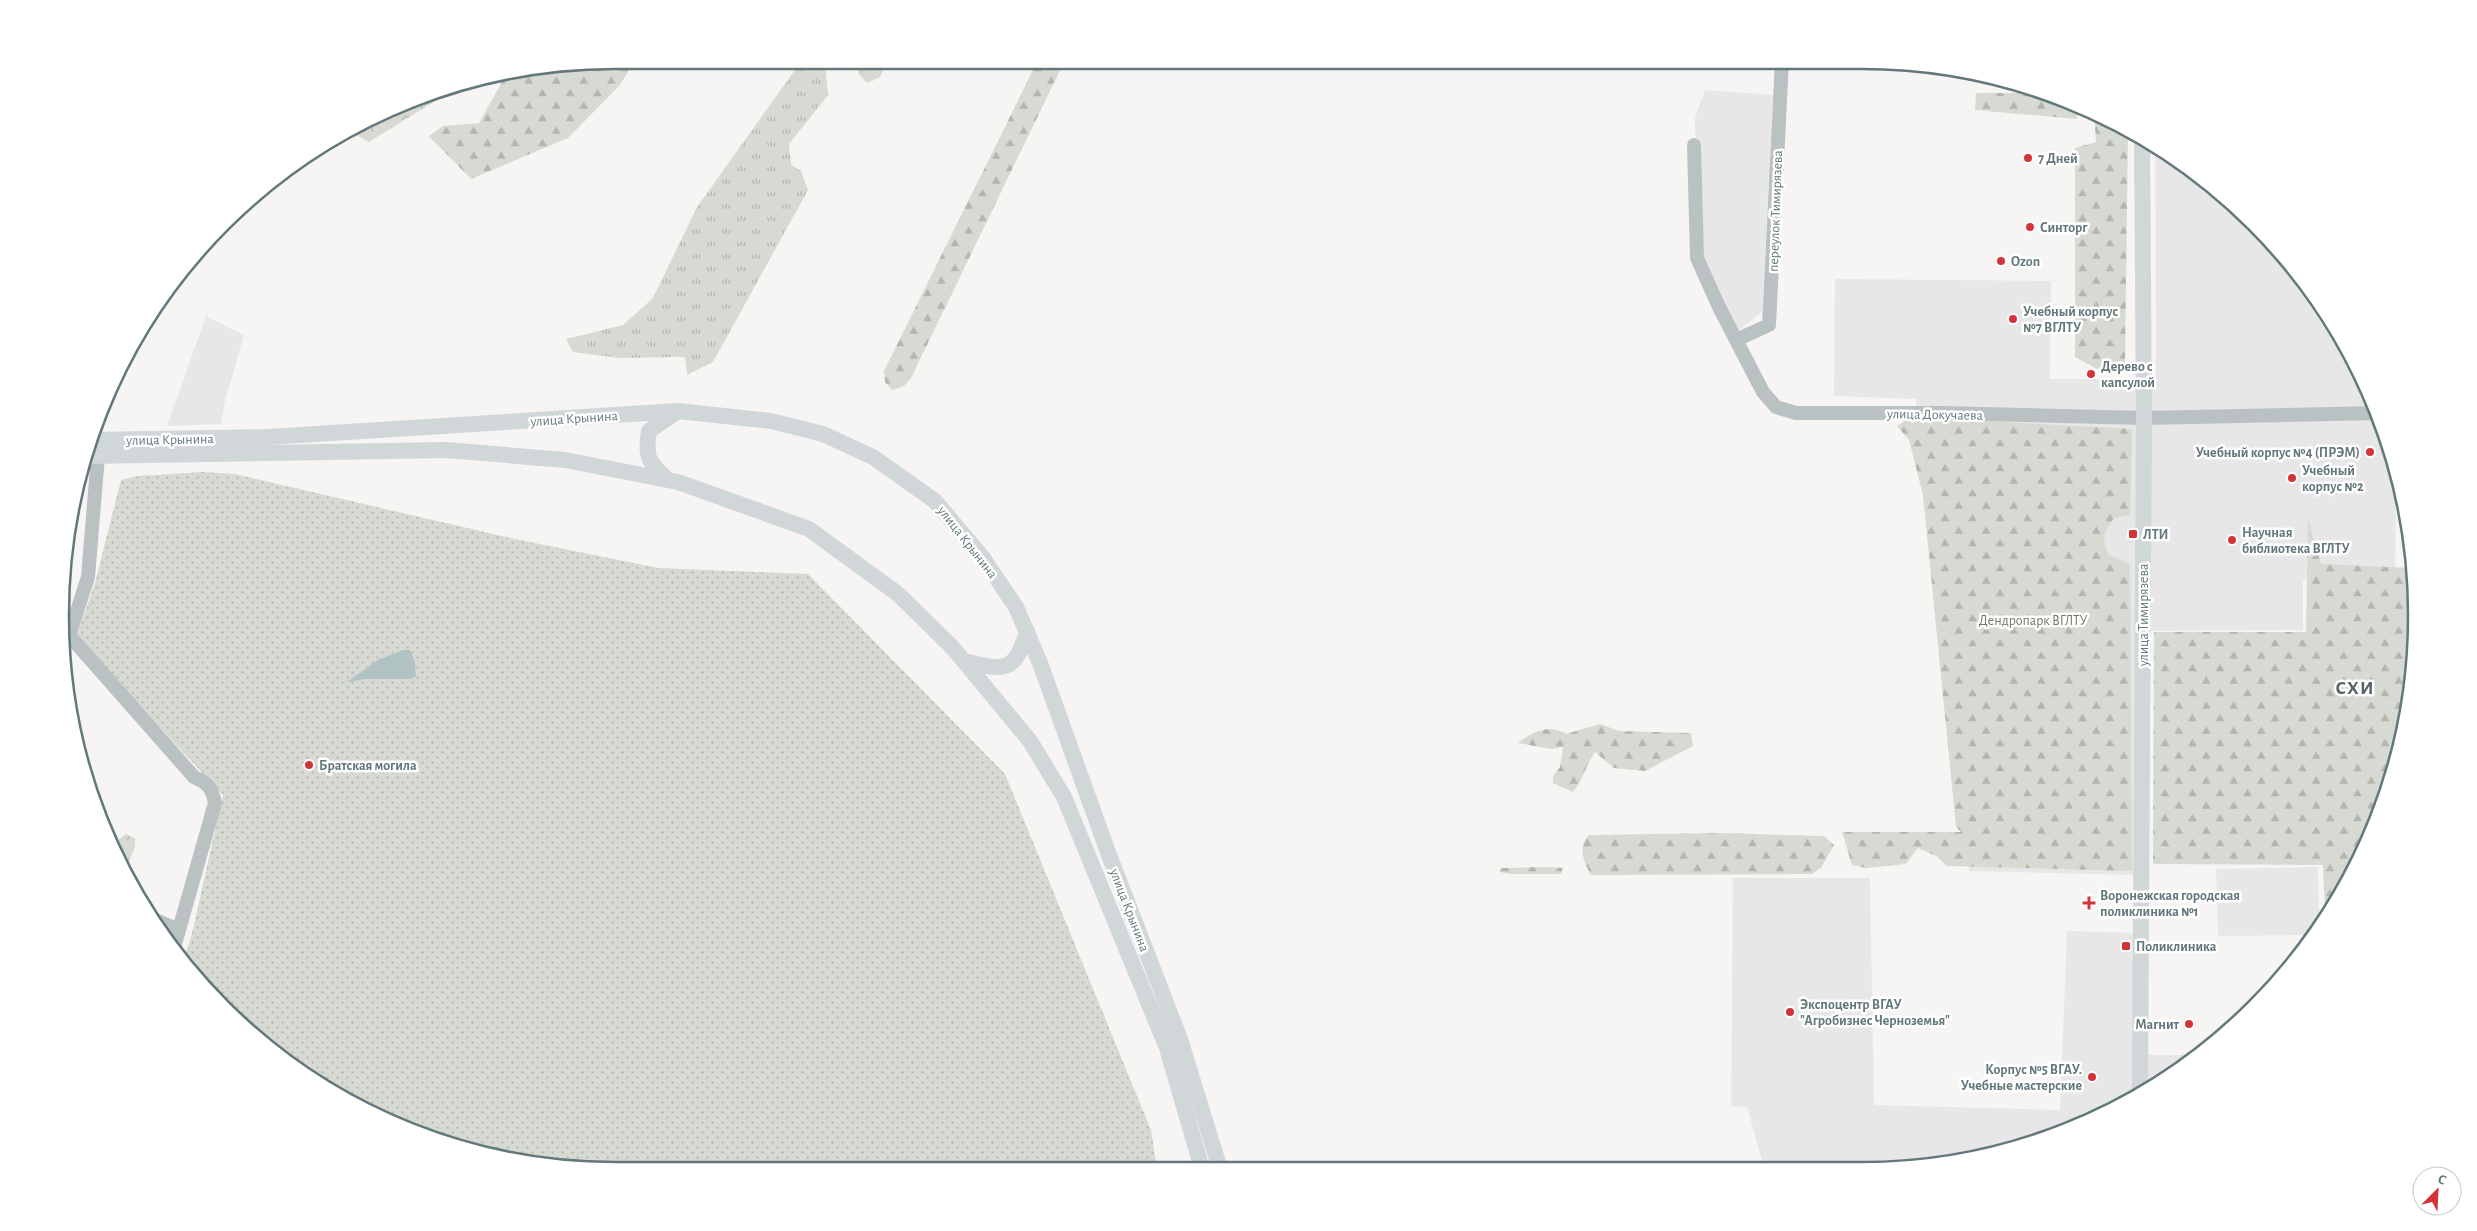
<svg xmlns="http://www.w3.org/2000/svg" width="2477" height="1231" viewBox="0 0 2477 1231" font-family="'Alegreya Sans',sans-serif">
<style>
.built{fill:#e6e7e6}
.grass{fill:url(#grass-tufts)}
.forest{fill:url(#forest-firs)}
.park{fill:url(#park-crowns)}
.garden{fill:url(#garden-dots)}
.water{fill:#b1c2c2}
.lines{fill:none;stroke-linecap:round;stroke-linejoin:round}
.minor{stroke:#bac1c2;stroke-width:14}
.major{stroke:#d1d6d8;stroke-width:16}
.poi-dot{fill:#d5333a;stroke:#fff;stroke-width:2}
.labels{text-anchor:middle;stroke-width:5;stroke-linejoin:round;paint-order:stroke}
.poi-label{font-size:14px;font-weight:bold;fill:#63787b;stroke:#fff;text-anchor:start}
.street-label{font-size:14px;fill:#63787b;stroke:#fff}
.park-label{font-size:14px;fill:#6f7965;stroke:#fff}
.district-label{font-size:19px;font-weight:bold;letter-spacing:1px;fill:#546467;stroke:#fff}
.rim{fill:none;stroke:#63787b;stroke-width:2.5}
</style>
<defs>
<pattern id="grass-tufts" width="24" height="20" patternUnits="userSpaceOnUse" patternTransform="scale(1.25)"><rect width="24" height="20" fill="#d7dad2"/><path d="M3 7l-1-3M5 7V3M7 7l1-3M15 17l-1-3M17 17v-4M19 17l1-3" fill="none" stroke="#b2b6af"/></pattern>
<pattern id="forest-firs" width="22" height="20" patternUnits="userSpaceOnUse" patternTransform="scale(1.25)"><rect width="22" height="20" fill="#d7dad2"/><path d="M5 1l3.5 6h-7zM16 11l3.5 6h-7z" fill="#b2b6af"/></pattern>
<pattern id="park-crowns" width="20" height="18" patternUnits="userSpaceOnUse" patternTransform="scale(1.25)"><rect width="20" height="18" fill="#d7dad2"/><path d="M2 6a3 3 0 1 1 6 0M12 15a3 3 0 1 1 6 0" fill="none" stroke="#b2b6af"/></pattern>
<pattern id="garden-dots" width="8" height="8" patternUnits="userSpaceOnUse" patternTransform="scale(1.25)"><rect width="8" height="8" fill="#d7dad2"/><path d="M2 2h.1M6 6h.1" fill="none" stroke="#b2b6af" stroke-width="1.8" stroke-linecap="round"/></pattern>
</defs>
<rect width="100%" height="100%" fill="#f6f5f3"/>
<!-- built -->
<path class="built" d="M1705,90L1773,95L1762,312L1739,330L1701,259L1699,199L1702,146L1695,135V118Z
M2155,145L2170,154L2254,223L2324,307L2375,403L2396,472L2395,580H2303V630L2135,631L2136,875L1969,871L1916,399L1834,396L1835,279L2051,281L2050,379H2156Z
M206,316L244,335L225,401L221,424L167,426Z
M2318,867L2319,924L2313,935L2218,936L2216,869Z
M1733,878H1870L1874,1105L2060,1110L2067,931L2135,933L2134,1055H2201L2074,1129L1934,1166L1764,1167L1747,1107L1731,1106Z"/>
<!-- grass -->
<path class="grass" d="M802,60H827L825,64L828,95L789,144L791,165L801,171L808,190L713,362L687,375L685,357L619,358L573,352L566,339L623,325L653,298L697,207Z
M862,60H888L880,77L867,83L858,73Z"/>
<!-- forest -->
<path class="forest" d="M615,60H635L620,85L568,138L471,179L429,136L443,126L479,123L508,71Z
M1038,60H1065L911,378L904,386L892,390L885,382L884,371Z
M1976,93H2045L2077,104V119L1975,110Z
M2094,113L2128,131L2125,364L2097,369L2075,357V148L2096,142Z
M1911,417L2132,429L2130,515L2114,518C2103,534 2101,538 2109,555L2130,564L2132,871L1947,866L1936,856L1918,848L1906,864L1866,868L1852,865L1842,832H1961L1956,827L1923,495L1909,440L1897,426Z
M2308,519L2321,564L2412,568L2417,616L2406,724L2375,828L2325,914L2323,865L2153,864L2154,632H2306Z
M1600,724L1619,731L1691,733L1693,746L1645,771L1614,768L1595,752C1586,765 1583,780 1573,792L1553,783V776L1560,767L1563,747L1551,749L1518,743C1532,732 1550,723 1566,734Z
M1721,833L1824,836L1834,845L1821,868L1812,874L1591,875C1584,862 1577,847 1589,835Z
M1548,867L1563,868L1561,874H1510L1500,872V868Z"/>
<!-- park -->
<path class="park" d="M451,86L442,97L369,142L347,130L437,90Z
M126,834L135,839V847L124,872L113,851L119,839Z"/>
<!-- garden -->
<path class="garden" d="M203,472L235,474L506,537L658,568L808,574L1005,774L1151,1130L1157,1169L615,1171L507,1160L403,1129L307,1078L249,1033L183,962L191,938L223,795L76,638L95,583L121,480L137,476Z"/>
<!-- water -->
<path class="water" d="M403,650H410L415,663L416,676L411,679H365L347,682L378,660Z"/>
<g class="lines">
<!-- minor -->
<path class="minor" d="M1694,145L1697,258L1719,307L1763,392L1776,407L1796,413H1941L2144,418L2378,413
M1736,340L1769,325L1782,60
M68,634L194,777C208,783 212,788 215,803L173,951
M61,636L68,634L71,630L88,577L98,456
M153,919L179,930"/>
<!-- major -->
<path class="major" d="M91,440L268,437L678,411L771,421L823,434L873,457L935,501L983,558L1016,607L1040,663L1109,855L1180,1039L1220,1169
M86,456L447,450L565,460L678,482L809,529L898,594L953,648L1030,741L1064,797L1167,1048L1202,1169
M668,480C648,461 645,459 649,431L678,411
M964,661C1003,670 1015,675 1027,631
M2140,1091L2144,418L2142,138"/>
</g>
<!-- markers -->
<g class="poi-dot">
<circle cx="2028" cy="158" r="5"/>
<circle cx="2030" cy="227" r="5"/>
<circle cx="2001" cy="261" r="5"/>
<circle cx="2013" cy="319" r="5"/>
<circle cx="2091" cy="374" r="5"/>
<circle cx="2370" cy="452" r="5"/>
<circle cx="2292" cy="478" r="5"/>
<rect x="2128" y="529" width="10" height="10" rx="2.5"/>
<circle cx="2232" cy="540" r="5"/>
<circle cx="309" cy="765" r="5"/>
<path d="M2086.5 895.5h5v5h5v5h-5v5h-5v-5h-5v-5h5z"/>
<rect x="2121" y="941" width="10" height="10" rx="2.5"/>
<circle cx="1790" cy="1012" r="5"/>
<circle cx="2189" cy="1024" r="5"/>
<circle cx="2092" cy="1077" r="5"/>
</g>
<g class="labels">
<!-- poi labels -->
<g class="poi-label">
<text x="2038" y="163">7 Дней</text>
<text x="2040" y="232">Синторг</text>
<text x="2011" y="266">Ozon</text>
<text x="2023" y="316">Учебный корпус<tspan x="2023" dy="16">№7 ВГЛТУ</tspan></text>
<text x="2101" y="371">Дерево с<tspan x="2101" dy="16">капсулой</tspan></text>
<text x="2360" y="457" text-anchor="end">Учебный корпус №4 (ПРЭМ)</text>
<text x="2302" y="475">Учебный<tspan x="2302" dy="16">корпус №2</tspan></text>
<text x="2242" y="537">Научная<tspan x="2242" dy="16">библиотека ВГЛТУ</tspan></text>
<text x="2143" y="539">ЛТИ</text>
<text x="319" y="770">Братская могила</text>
<text x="2100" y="900">Воронежская городская<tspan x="2100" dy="16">поликлиника №1</tspan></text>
<text x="2136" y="951">Поликлиника</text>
<text x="1800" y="1009">Экспоцентр ВГАУ<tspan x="1800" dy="16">"Агробизнес Черноземья"</tspan></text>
<text x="2179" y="1029" text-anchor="end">Магнит</text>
<text x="2082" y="1074" text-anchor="end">Корпус №5 ВГАУ.<tspan x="2082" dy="16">Учебные мастерские</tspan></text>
</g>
<!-- street labels -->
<g class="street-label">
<text transform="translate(1775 211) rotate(-88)" y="5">переулок Тимирязева</text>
<text transform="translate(1935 414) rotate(1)" y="5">улица Докучаева</text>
<text transform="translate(574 418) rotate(-4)" y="5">улица Крынина</text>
<text transform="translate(170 439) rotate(-1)" y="5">улица Крынина</text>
<text transform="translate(968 542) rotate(52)" y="5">улица Крынина</text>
<text transform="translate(2143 615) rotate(-90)" y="5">улица Тимирязева</text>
<text transform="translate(1130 910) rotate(69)" y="5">улица Крынина</text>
</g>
<!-- park labels -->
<g class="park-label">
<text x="2033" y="625">Дендропарк ВГЛТУ</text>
</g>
<!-- district labels -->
<g class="district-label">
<text x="2355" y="694">СХИ</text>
</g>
</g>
<!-- crop -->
<path d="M0 0H2477V1231H0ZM615 69H1862A546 546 0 0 1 2408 615V616A546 546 0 0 1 1862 1162H615A546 546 0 0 1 69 616V615A546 546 0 0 1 615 69Z" fill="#fff" fill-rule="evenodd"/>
<path class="rim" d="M615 69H1862A546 546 0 0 1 2408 615V616A546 546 0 0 1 1862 1162H615A546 546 0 0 1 69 616V615A546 546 0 0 1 615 69Z"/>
<!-- north arrow -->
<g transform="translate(2437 1191) rotate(24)"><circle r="24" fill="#ffffff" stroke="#c1c9ca"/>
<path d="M0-4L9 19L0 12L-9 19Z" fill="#d5333a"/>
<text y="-8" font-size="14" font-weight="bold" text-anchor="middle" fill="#63787b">С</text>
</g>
</svg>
